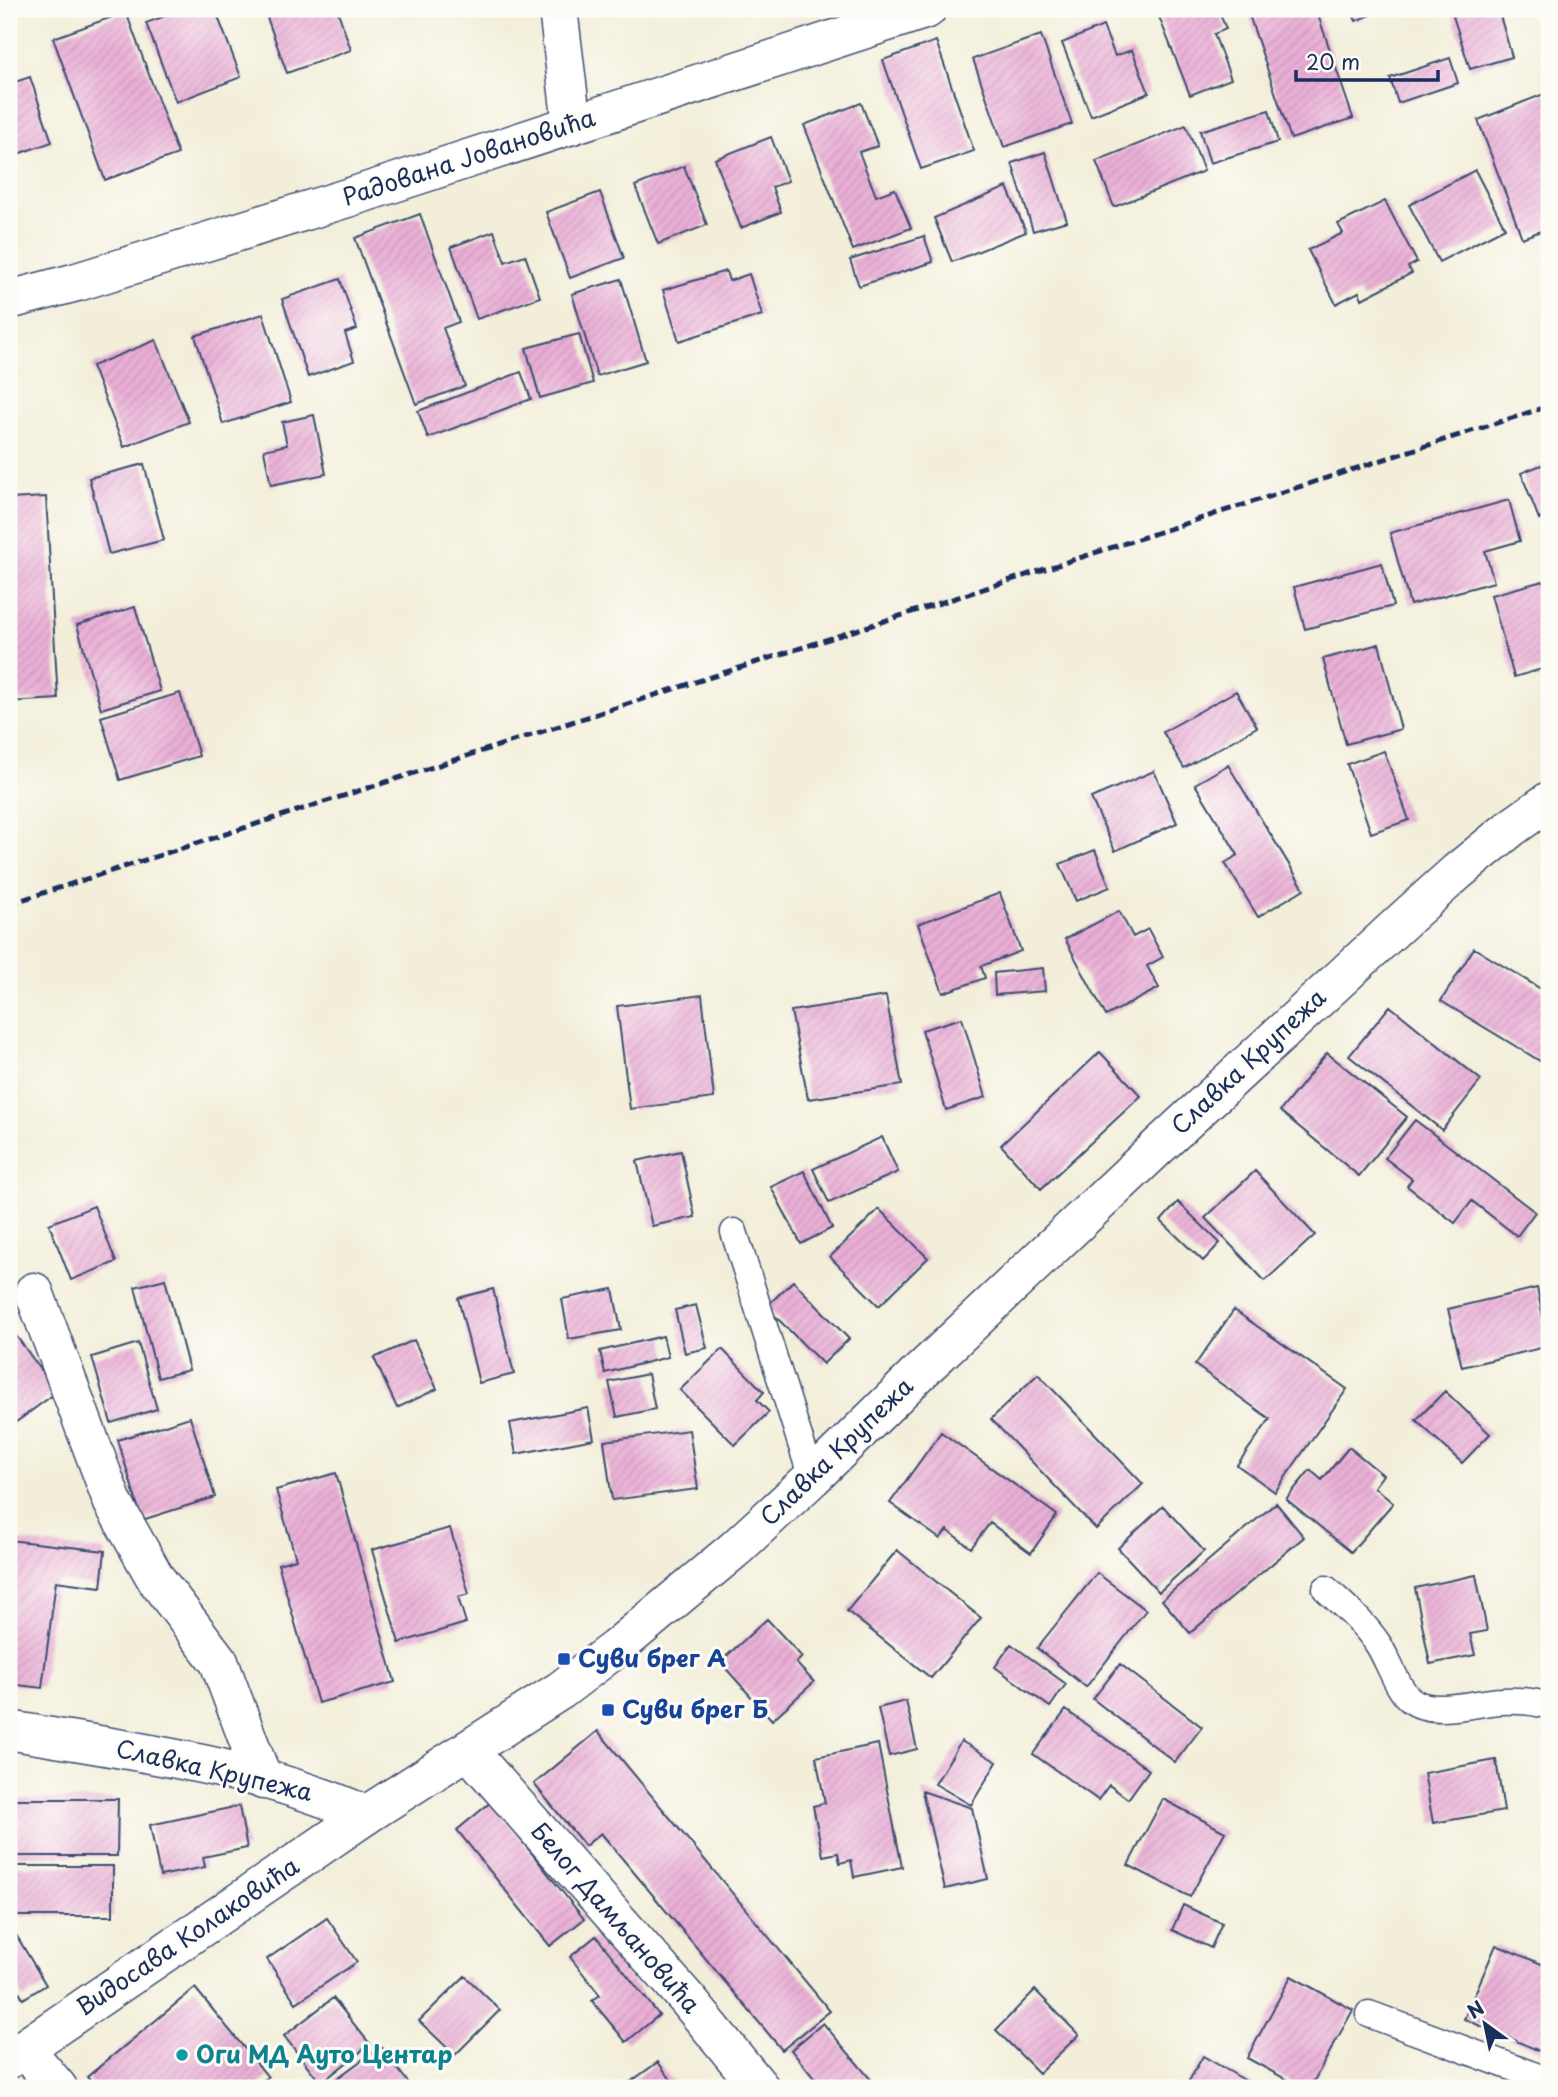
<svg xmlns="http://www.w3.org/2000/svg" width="1558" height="2097" viewBox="0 0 1558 2097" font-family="'Playpen Sans',sans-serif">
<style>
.building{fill:url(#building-hatch)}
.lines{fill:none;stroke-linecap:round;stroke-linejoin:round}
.lane-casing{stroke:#3b4c70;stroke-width:29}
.street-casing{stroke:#3b4c70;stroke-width:41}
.secondary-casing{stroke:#3b4c70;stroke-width:41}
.lane{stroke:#fff;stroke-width:26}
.street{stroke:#fff;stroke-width:38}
.secondary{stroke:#fff;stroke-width:38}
.rail{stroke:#1b2f5e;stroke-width:5;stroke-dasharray:10 5;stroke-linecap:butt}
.transit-dot{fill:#1a4fb4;stroke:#fdfcf7;stroke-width:2.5}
.culture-dot{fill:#0f9aa8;stroke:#fdfcf7;stroke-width:2.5}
.labels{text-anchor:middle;stroke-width:6;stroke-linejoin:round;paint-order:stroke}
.street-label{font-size:24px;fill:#1b2f5e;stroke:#fdfcf7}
.transit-label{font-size:24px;font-weight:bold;fill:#164399;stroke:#fdfcf7;text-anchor:start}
.culture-label{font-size:24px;font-weight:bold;fill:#0d838f;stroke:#fdfcf7;text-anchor:start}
</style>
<defs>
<pattern id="building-hatch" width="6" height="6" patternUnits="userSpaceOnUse" patternTransform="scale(1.75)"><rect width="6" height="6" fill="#eaafd6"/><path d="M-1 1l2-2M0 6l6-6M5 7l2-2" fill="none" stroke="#c897ba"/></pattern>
</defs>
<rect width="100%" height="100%" fill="#fdfcf7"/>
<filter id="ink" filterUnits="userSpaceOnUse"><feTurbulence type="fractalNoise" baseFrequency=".0143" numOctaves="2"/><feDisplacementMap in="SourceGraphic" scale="14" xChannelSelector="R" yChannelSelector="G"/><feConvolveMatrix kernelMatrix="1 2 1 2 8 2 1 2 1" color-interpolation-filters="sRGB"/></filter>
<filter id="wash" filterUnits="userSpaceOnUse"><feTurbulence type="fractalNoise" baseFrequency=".00686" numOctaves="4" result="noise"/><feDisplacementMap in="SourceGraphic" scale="28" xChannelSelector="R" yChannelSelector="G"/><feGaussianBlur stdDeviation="1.57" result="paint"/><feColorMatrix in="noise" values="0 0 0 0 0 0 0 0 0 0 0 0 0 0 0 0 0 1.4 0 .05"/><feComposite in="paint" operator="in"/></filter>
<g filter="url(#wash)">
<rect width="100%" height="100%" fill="#f2eed9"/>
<g id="blocks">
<!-- building -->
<path class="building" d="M184,9H215L241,77L176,102L146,23Z
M264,9H337L351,50L287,73Z
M1156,9H1218L1226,29L1214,34L1231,79L1190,95Z
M1247,9H1316L1353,118L1291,139Z
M1351,9H1384L1356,21Z
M1478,9H1498L1512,57L1470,69L1453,16Z
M126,12L178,154L105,180L53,38Z
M1103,26L1115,56L1132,50L1149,93L1091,116L1062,43Z
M1041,35L1072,124L1004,147L973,59Z
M936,41L974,151L921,169L883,60Z
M1450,58L1458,83L1398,103L1390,78Z
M30,77L52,142L9,157V84Z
M1549,92V228L1522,238L1478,120Z
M861,103L878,146L859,152L876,196L895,189L911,228L853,250L804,125Z
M1269,110L1278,142L1210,163L1200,131Z
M1186,125L1204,171L1114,207L1096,161Z
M771,137L788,181L772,187L781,212L741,228L715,159Z
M1045,152L1067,221L1033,231L1012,163Z
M684,166L707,225L658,244L635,186Z
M1475,170L1505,228L1439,262L1409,205Z
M1007,187L1026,232L952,262L934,218Z
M600,192L624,258L570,278L546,212Z
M1385,201L1417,262L1408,267L1412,273L1362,299L1359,292L1336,304L1308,250L1343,233L1338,224Z
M420,214L459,322L443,328L465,386L416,404L355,238Z
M494,231L505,262L525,255L540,297L477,319L451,247Z
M924,236L933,262L859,286L850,260Z
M726,271L729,281L749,274L762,315L679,341L663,290Z
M340,279L357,329L345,333L354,361L308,377L282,299Z
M621,279L646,361L597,376L572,294Z
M263,314L291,402L223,424L195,336Z
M579,334L593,383L540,398L526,348Z
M156,340L189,422L124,447L92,366Z
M521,372L531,399L428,438L418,411Z
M314,415L326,474L271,485L264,450L287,445L282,422Z
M1549,462V514L1539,519L1521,473Z
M144,464L164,540L109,554L89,478Z
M46,497L58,699L9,702V499Z
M1509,500L1520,541L1485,551L1494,582L1410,605L1390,533Z
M1382,563L1393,606L1305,629L1294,587Z
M1543,581L1549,602V667L1514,677L1491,595Z
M135,607L160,691L101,709L77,625Z
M1379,644L1401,729L1346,744L1323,659Z
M1236,691L1257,727L1184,768L1163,732Z
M180,693L199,756L120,780L101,717Z
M1384,751L1409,820L1371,833L1347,764Z
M1228,765L1304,889L1258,917L1225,863L1238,855L1195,784Z
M1154,771L1177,823L1115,851L1091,798Z
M1095,850L1110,887L1076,901L1060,864Z
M1000,893L1021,951L981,966L985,978L943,993L918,924Z
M1119,911L1133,937L1148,929L1163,957L1147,966L1159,988L1106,1016L1065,939Z
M1474,948L1549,994V1046L1540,1061L1441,1001Z
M1043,968L1045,991L995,995L994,973Z
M702,995L714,1098L630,1109L617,1006Z
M886,996L902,1085L808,1099L791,1011Z
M1390,1006L1481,1080L1442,1130L1349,1056Z
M962,1018L986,1097L946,1110L922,1030Z
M1100,1052L1141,1096L1041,1189L1001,1145Z
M1327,1053L1407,1117L1359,1176L1280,1111Z
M1415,1120L1535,1212L1517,1236L1472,1201L1455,1223L1407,1186L1412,1179L1385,1158Z
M882,1137L898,1172L829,1203L813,1169Z
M681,1151L695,1217L652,1226L637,1161Z
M804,1171L832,1228L801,1244L771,1187Z
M1255,1171L1315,1235L1265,1281L1205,1218Z
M1178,1202L1220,1243L1203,1261L1161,1221Z
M94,1206L116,1262L71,1280L49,1224Z
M879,1209L928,1258L879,1306L830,1257Z
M165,1279L189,1370L158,1378L135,1287Z
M793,1281L849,1339L823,1364L766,1307Z
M1537,1288L1549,1346L1462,1367L1448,1309Z
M493,1289L514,1374L479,1383L458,1298Z
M613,1289L621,1330L569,1339L562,1299Z
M696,1305L707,1348L685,1353L675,1310Z
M1234,1310L1347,1389L1275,1492L1237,1465L1270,1419L1195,1365Z
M663,1336L668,1357L605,1373L600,1351Z
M17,1337L57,1392L16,1422L9,1412V1343Z
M414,1340L437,1389L397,1408L374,1358Z
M138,1343L157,1409L111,1423L92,1357Z
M722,1349L764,1392L757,1400L769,1412L735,1445L680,1390Z
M648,1374L655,1409L617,1417L609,1382Z
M1038,1374L1143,1484L1096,1529L991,1419Z
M1445,1391L1490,1434L1462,1463L1416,1420Z
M588,1408L594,1439L516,1454L510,1423Z
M190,1417L215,1497L142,1520L118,1440Z
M689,1430L698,1489L612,1500L604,1441Z
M941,1432L1057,1515L1031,1553L990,1523L971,1548L947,1530L940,1539L890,1503Z
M1349,1447L1383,1475L1374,1487L1393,1503L1351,1552L1286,1499L1310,1470L1322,1480Z
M336,1473L395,1682L318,1703L278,1564L296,1559L276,1490Z
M1276,1503L1304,1537L1190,1633L1162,1600Z
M1163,1506L1204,1551L1159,1592L1118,1548Z
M450,1528L469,1594L458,1597L466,1623L399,1643L372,1550Z
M9,1540L105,1551L101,1587L56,1581L42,1688L9,1684Z
M897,1550L981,1618L931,1678L847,1611Z
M1097,1573L1146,1610L1086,1687L1037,1648Z
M1476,1575L1487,1631L1470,1634L1475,1655L1430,1664L1415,1588Z
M767,1619L802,1657L796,1663L814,1682L772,1720L720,1662Z
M1011,1644L1066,1684L1050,1707L995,1667Z
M1120,1664L1202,1727L1175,1762L1093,1699Z
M906,1701L917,1749L889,1756L878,1708Z
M1066,1710L1149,1770L1128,1799L1109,1785L1098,1800L1033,1754Z
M598,1731L830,2011L782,2050L601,1833L585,1846L534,1784Z
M961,1741L997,1762L971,1805L935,1784Z
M878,1744L902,1867L854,1877L851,1860L840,1863L838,1853L823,1856L813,1806L825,1803L816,1757Z
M1496,1760L1504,1811L1433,1823L1424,1773Z
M922,1791L972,1808L988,1879L945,1889Z
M11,1799H118L117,1856H10Z
M1163,1799L1225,1832L1190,1897L1128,1865Z
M491,1802L584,1919L550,1946L457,1830Z
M239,1806L247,1848L203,1857L205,1867L160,1876L150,1825Z
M11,1866H113V1916H11Z
M1183,1905L1222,1923L1211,1948L1172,1930Z
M327,1918L357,1962L296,2003L267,1959Z
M9,1923L46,1985L23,1999L9,1974Z
M596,1936L659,2015L626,2042L592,2001L600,1995L570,1957Z
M1496,1945L1549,1967V2055L1464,2019Z
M465,1976L500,2010L455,2055L419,2021Z
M1291,1976L1353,2010L1310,2088H1302L1247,2058Z
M195,1988L268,2077L254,2088H96L87,2077Z
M1035,1990L1079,2035L1039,2073L996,2030Z
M333,1998L370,2044L321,2083L284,2036Z
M823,2023L878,2088H822L791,2050Z
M381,2046L412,2088H324Z
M1203,2056L1258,2088H1185Z
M658,2062L677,2088H622Z"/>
</g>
</g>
<g filter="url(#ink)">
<use href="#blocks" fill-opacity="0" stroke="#3b4c70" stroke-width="2"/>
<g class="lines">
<!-- lane casing -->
<g class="lane-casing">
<path id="lane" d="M734,1232L812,1478
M1326,1589C1344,1606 1365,1624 1378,1644C1388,1659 1398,1691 1411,1700C1433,1717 1476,1702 1501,1701C1517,1700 1534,1701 1549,1706
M1369,2014L1549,2081"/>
</g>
<!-- street casing -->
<g class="street-casing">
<path id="street" d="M558,9L572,125
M34,1292L113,1503L156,1579L219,1662L263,1780
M9,1730C129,1751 254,1765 366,1815
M468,1750L687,1999L760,2088
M25,2049L58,2088"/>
</g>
<!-- secondary casing -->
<g class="secondary-casing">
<path id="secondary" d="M9,300L77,282L360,194L927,9
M9,2059L366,1815L561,1690L615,1649L735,1549L812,1478L921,1371L1159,1146L1408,916L1457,872L1511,828L1549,801"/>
</g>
<!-- lane -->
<use href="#lane" class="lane"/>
<!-- street -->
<use href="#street" class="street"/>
<!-- secondary -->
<use href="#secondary" class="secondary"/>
<!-- rail -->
<path class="rail" d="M9,904L1549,406"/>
</g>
</g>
<!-- markers -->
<g class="transit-dot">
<rect x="557" y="1652" width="14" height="14" rx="3.5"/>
<rect x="601" y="1703" width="14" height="14" rx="3.5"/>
</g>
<circle class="culture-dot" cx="182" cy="2055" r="7"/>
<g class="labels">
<!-- street labels -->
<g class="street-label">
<text transform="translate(469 158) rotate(-18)" y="8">Радована Јовановића</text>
<text transform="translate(1249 1062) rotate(-43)" y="8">Славка Крупежа</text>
<text transform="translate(837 1452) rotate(-44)" y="8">Славка Крупежа</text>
<text transform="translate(214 1771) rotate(13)" y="8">Славка Крупежа</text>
<text transform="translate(615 1918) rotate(49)" y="8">Белог Дамљановића</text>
<text transform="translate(188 1937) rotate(-34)" y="8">Видосава Колаковића</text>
</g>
<!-- transit labels -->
<g class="transit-label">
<text x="578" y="1667">Суви брег А</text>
<text x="622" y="1718">Суви брег Б</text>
</g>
<!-- culture labels -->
<g class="culture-label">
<text x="196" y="2063">Оги МД Ауто Центар</text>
</g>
</g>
<!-- margin -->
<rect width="1558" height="2097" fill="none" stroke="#fdfcf7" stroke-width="35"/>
<!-- north arrow -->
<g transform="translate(1485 2024) rotate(327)" stroke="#fdfcf7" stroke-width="5" paint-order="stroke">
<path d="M0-5L12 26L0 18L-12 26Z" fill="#1b2f5e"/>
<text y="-10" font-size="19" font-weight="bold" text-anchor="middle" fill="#1b2f5e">N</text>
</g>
<!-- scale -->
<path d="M1296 70v10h142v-10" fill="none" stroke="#1b2f5e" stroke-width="3.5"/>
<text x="1306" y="70" font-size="21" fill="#1b2f5e" stroke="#fdfcf7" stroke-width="5" paint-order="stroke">20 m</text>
</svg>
